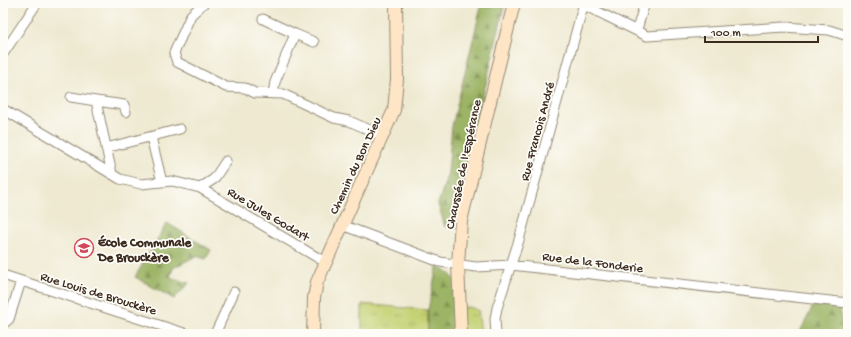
<svg xmlns="http://www.w3.org/2000/svg" width="851" height="337" viewBox="0 0 851 337" font-family="'Gochi Hand',sans-serif">
<style>
.grass{fill:url(#grass-tufts);stroke:#807e48}
.forest{fill:url(#forest-firs);stroke:#6c6f42}
.lines{fill:none;stroke-linecap:round;stroke-linejoin:round}
.street-casing{stroke:#948a77;stroke-width:11}
.secondary-casing{stroke:#948a77;stroke-width:14}
.street{stroke:#fff;stroke-width:9}
.secondary{stroke:#fee5c5;stroke-width:12}
.labels{text-anchor:middle;stroke-width:3.5;stroke-linejoin:round;paint-order:stroke}
.street-label{font-size:13px;fill:#3b2a1e;stroke:#fdfcf7}
.poi-label{font-size:13px;font-weight:bold;fill:#3b2a1e;stroke:#fdfcf7;text-anchor:start}
</style>
<defs>
<pattern id="grass-tufts" width="24" height="20" patternUnits="userSpaceOnUse"><rect width="24" height="20" fill="#c5d273"/><path d="M3 7l-1-3M5 7V3M7 7l1-3M15 17l-1-3M17 17v-4M19 17l1-3" fill="none" stroke="#aab463"/></pattern>
<pattern id="forest-firs" width="22" height="20" patternUnits="userSpaceOnUse"><rect width="22" height="20" fill="#9cb465"/><path d="M5 1l3.5 6h-7zM16 11l3.5 6h-7z" fill="#809353"/></pattern>
</defs>
<rect width="100%" height="100%" fill="#fdfcf7"/>
<filter id="ink" filterUnits="userSpaceOnUse"><feTurbulence type="fractalNoise" baseFrequency=".025" numOctaves="2"/><feDisplacementMap in="SourceGraphic" scale="8" xChannelSelector="R" yChannelSelector="G"/><feConvolveMatrix kernelMatrix="1 2 1 2 8 2 1 2 1" color-interpolation-filters="sRGB"/></filter>
<filter id="wash" filterUnits="userSpaceOnUse"><feTurbulence type="fractalNoise" baseFrequency=".012" numOctaves="4" result="noise"/><feDisplacementMap in="SourceGraphic" scale="16" xChannelSelector="R" yChannelSelector="G"/><feGaussianBlur stdDeviation="0.9" result="paint"/><feColorMatrix in="noise" values="0 0 0 0 0 0 0 0 0 0 0 0 0 0 0 0 0 1.4 0 .05"/><feComposite in="paint" operator="in"/></filter>
<g filter="url(#wash)">
<rect width="100%" height="100%" fill="#eee9d0"/>
<!-- grass -->
<path class="grass" d="M362,304L428,310V334H362Z
M469,307L478,310L481,334H461L459,308Z"/>
<!-- forest -->
<path class="forest" d="M482,3H505L467,164L455,225L445,227L438,204L448,173L452,126Z
M167,223L211,250L206,259L196,256L173,268L170,277L189,283L174,299L135,277Z
M437,267L446,270L458,283L461,334H428V310Z
M814,304L840,307L843,334H799Z"/>
</g>
<g filter="url(#ink)">
<g class="lines">
<!-- street casing -->
<g class="street-casing">
<path id="street" d="M204,3L191,15L174,53L177,62L226,87L245,88L255,93L283,94L334,118L349,121L384,136
M584,5L647,36L784,27L829,30L848,36
M263,19L295,34L275,82L273,94
M637,29L645,3
M295,34L314,42
M3,54L37,3
M71,97L96,101L112,174
M96,101L124,105L126,112
M3,109L120,179L141,184L172,181L200,188L325,262
M151,137L162,182
M106,148L180,129
M200,188L214,179L226,161
M342,225L440,262L476,267L511,265L848,303
M3,275L187,334
M3,324L9,319L21,281
M215,334L234,292
M496,334L495,319L497,308L519,240L584,3"/>
</g>
<!-- secondary casing -->
<g class="secondary-casing">
<path id="secondary" d="M313,334L314,298L317,282L394,110L397,79L396,3
M461,334L458,264L461,221L514,3"/>
</g>
<!-- street -->
<use href="#street" class="street"/>
<!-- secondary -->
<use href="#secondary" class="secondary"/>
</g>
</g>
<!-- icons -->
<defs>
<g id="school-ring" transform="scale(1)"><circle r="9.5" fill="#fdfcf7" stroke="#d1495b" stroke-width="1.5"/><path d="M0-5L7-2L0 1L-7-2ZM-4 1L0 2.5L4 1V4Q0 6-4 4Z" fill="#d1495b"/></g>
</defs>
<g fill-rule="evenodd">
<use href="#school-ring" x="84" y="248"/>
</g>
<g class="labels">
<!-- street labels -->
<g class="street-label">
<text transform="translate(536 131) rotate(-75)" y="5">Rue Francois André</text>
<text transform="translate(462 164) rotate(-78)" y="5">Chaussée de l'Espérance</text>
<text transform="translate(354 165) rotate(-65)" y="5">Chemin du Bon Dieu</text>
<text transform="translate(269 213) rotate(31)" y="5">Rue Jules Godart</text>
<text transform="translate(593 261) rotate(7)" y="5">Rue de la Fonderie</text>
<text transform="translate(99 292) rotate(17)" y="5">Rue Louis de Brouckère</text>
</g>
<!-- poi labels -->
<g class="poi-label">
<text x="98" y="246">École Communale<tspan x="98" dy="15">De Brouckère</tspan></text>
</g>
</g>
<!-- margin -->
<rect width="851" height="337" fill="none" stroke="#fdfcf7" stroke-width="16"/>
<!-- scale -->
<path d="M705 36v6h113v-6" fill="none" stroke="#3b2a1e" stroke-width="2"/>
<text x="711" y="36" font-size="12" fill="#3b2a1e" stroke="#fdfcf7" stroke-width="3" paint-order="stroke">100 m</text>
</svg>
